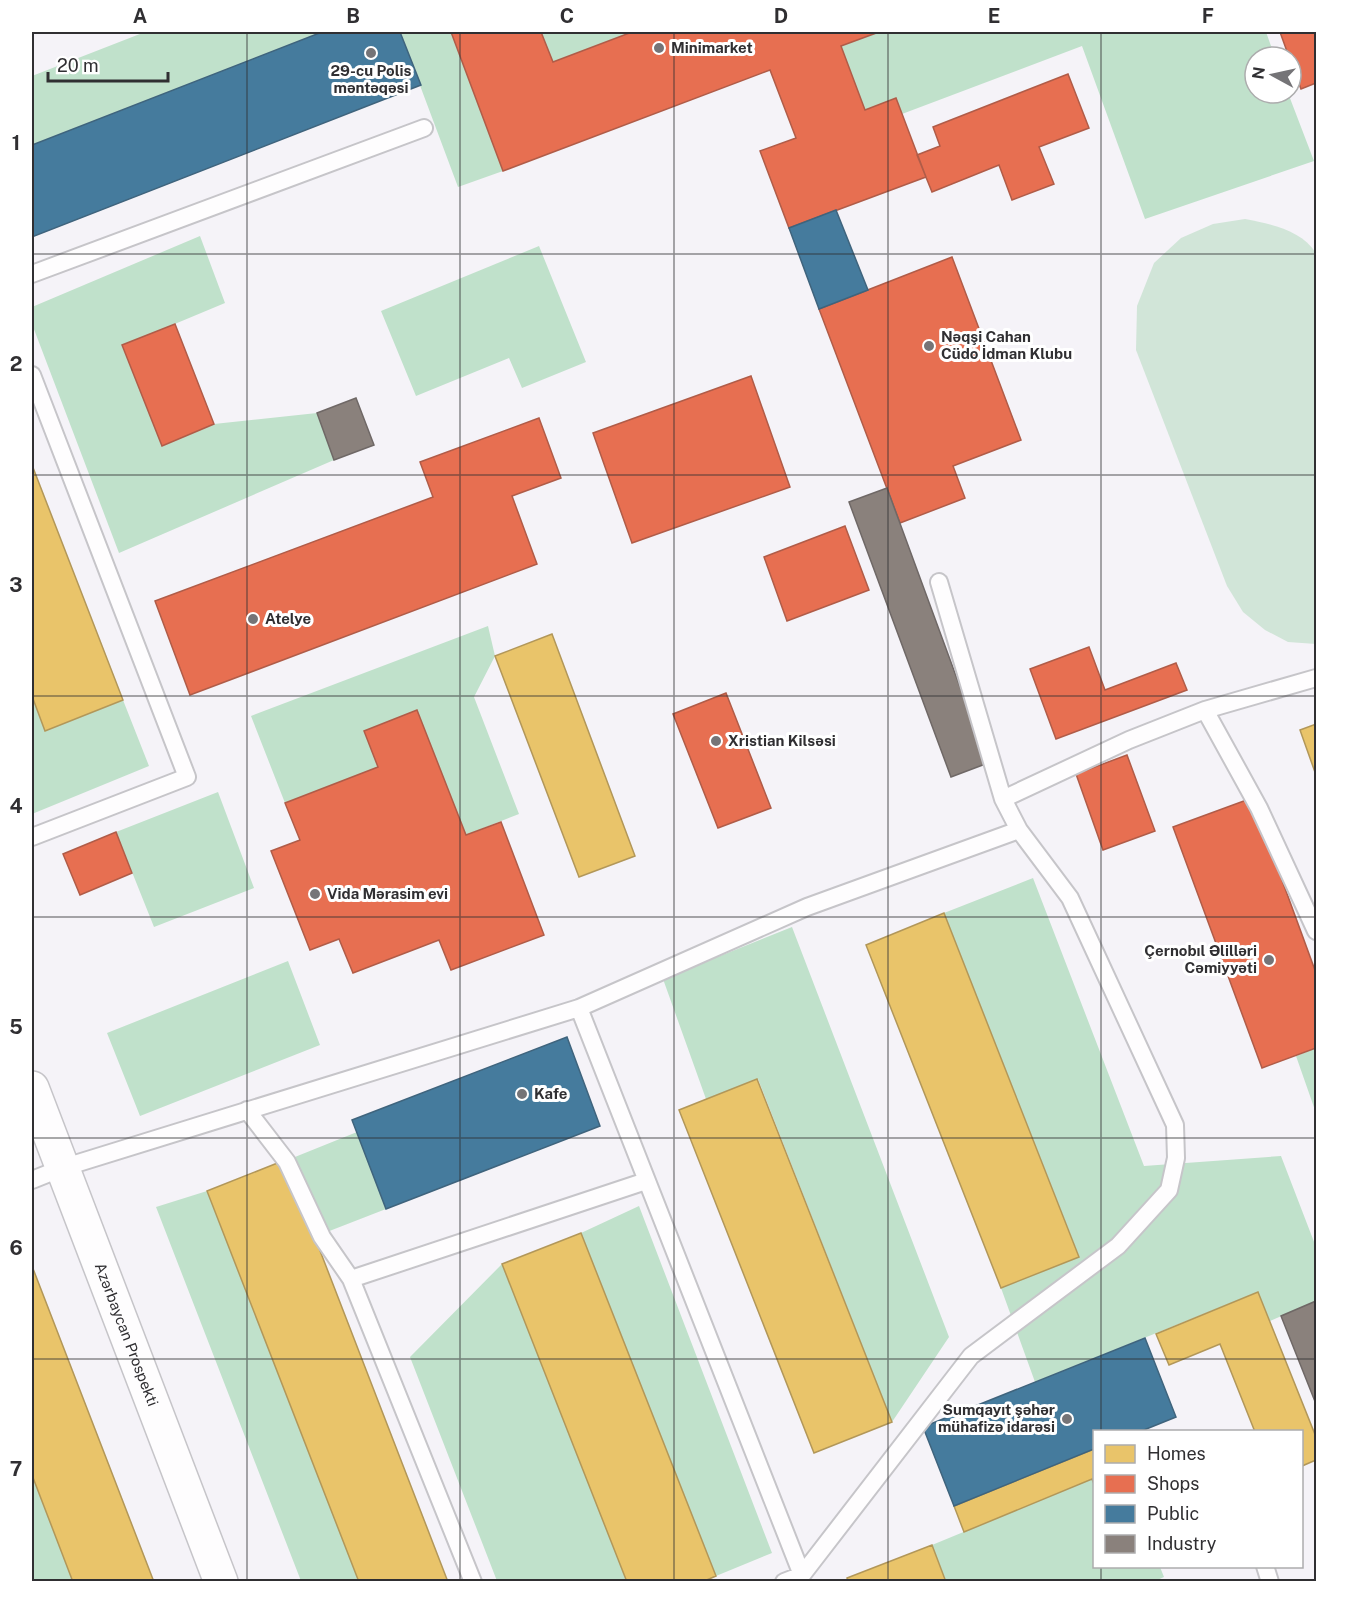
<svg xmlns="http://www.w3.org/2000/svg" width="1348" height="1613" viewBox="0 0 1348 1613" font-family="'Public Sans',sans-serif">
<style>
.green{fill:#d1e5d8}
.forest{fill:#c0e1cb}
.homes{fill:#e9c46a;stroke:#b29759;stroke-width:1.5}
.shops{fill:#e76f51;stroke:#b05c48;stroke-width:1.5}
.public{fill:#457b9d;stroke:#3f647d;stroke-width:1.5}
.industry{fill:#8a817c;stroke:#6f6866;stroke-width:1.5}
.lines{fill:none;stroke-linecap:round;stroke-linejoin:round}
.service-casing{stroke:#c6c5c9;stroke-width:20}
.tertiary-casing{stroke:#c6c5c9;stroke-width:36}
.service{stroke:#fefdfe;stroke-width:16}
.tertiary{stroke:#fefdfe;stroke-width:33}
.grid{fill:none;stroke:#302f32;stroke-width:1.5;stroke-opacity:0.55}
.poi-dot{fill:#757477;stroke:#fff;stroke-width:2}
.labels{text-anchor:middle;stroke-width:6;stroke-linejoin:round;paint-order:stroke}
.poi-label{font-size:15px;font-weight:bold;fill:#302f32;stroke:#fff;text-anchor:start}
.street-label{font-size:15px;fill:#302f32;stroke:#fff}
.neatline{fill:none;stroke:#302f32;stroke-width:2}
.grid-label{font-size:20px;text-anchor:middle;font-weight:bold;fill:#302f32}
</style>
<rect width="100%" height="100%" fill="#f5f3f8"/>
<!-- green -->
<path class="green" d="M1245,219C1271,224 1301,230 1316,253V644L1288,642L1265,630L1243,612L1227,586L1136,350L1137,306L1154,263L1181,238L1213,224Z"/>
<!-- forest -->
<path class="forest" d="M145,32H322L32,145V76Z
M400,32H451L503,171L458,187Z
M541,32H632L553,62Z
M879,32H1266L1275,57H1255V93H1288L1314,161L1145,219L1082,46L902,114L896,98L865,110L841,46Z
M200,236L225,303L122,346L162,445L214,424L317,413L334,460L119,553L32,324V307Z
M539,246L586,362L522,388L509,358L416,396L381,311Z
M488,626L495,656L474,697L519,814L466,835L417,710L364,731L378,767L285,803L251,716Z
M32,696L45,731L123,700L149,766L32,814Z
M218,792L254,888L154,927L116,832Z
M1033,878L1144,1166L1281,1156L1316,1247V1301L1270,1321L1258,1292L1035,1382L1001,1288L1079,1256L944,913Z
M792,927L949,1337L892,1422L758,1079L706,1099L663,979Z
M288,961L320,1045L140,1116L107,1033Z
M1316,1048V1113L1296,1056Z
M357,1132L386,1209L314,1237L285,1161Z
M207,1191L359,1581H301L156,1207Z
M639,1206L772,1553L716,1576L581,1233Z
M502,1264L627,1581H497L410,1357Z
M32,1475L73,1581H32Z
M1092,1479L1094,1484V1566L1160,1567L1164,1577L1153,1582L946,1581L932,1545Z"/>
<!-- homes -->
<path class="homes" d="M32,465L123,700L45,731L32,696Z
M552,634L635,856L579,877L495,656Z
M1316,724V775L1300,730Z
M944,913L1079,1257L1001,1288L866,945Z
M757,1079L892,1422L814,1453L679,1110Z
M285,1160L448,1582H359L207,1191Z
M581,1233L716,1576L702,1582H627L502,1264Z
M32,1266L154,1582H73L32,1475Z
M1258,1292L1316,1437V1460L1302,1466V1432H1255L1220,1344L1169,1365L1156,1334Z
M1094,1449V1484L1092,1479L964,1532L954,1506Z
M932,1545L946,1582H848L847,1578Z"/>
<!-- shops -->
<path class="shops" d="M451,32H541L553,62L632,32H879L841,46L865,110L896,98L926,177L789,228L760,151L796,138L770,70L503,171Z
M1280,32H1316V83L1301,89L1291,62V57H1289Z
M1068,74L1089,128L1039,147L1054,184L1012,200L999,165L932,192L917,155L940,146L933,127Z
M952,257L1021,440L953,466L965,498L900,523L819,309Z
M175,324L214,424L162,446L122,345Z
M751,376L790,487L632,543L593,433Z
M539,418L561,478L512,496L537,564L190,695L155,601L433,497L420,462Z
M845,526L869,590L787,621L764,557Z
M1089,647L1105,690L1176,663L1187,690L1056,739L1030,669Z
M726,693L771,808L718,828L673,714Z
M417,710L466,835L501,822L544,935L451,970L439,940L353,973L339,939L310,950L271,851L300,840L285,803L378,767L364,731Z
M1127,755L1155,831L1103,850L1076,774Z
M1252,798L1316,973V1048L1262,1068L1173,827Z
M116,832L132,873L80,895L63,854Z"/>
<!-- public -->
<path class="public" d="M322,32H400L421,85L32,237V145Z
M836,210L868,290L819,309L789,228Z
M567,1037L600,1126L386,1209L352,1120Z
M1145,1338L1176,1417L1139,1432H1094V1449L954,1506L923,1427Z"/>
<!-- industry -->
<path class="industry" d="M356,398L374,445L334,460L317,413Z
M887,488L988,763L951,777L849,502Z
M1316,1301V1404L1281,1316Z"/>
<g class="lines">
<!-- service casing -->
<g class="service-casing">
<path id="service" d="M32,274L424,128
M32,375L187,777L32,837
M939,582L1003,799L1019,830
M1205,710L1259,808L1316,931
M1003,799L1129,740L1205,710L1316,678
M579,1008L802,1575L784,1582
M247,1110L287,1162L322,1237L351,1279
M32,1180L62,1168L579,1008L807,907L1019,830L1070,898L1175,1125L1176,1158L1169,1190L1118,1246L971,1356L802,1575
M1265,1566L1270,1582
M473,1582L351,1279L646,1181"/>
</g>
<!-- tertiary casing -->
<g class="tertiary-casing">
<g id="tertiary">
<path id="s1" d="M32,1088L221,1582"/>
</g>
</g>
<!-- service -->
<use href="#service" class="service"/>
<!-- tertiary -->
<use href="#tertiary" class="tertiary"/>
</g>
<!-- grid -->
<path class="grid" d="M247,32V1582M460,32V1582M674,32V1582M888,32V1582M1101,32V1432M32,254H1316M32,475H1316M32,696H1316M32,917H1316M32,1138H1316M32,1359H1316M1101,1566V1582"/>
<!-- markers -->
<g class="poi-dot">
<circle cx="659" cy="48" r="6"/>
<circle cx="371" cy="53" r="6"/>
<circle cx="929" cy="346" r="6"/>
<circle cx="253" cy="619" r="6"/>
<circle cx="716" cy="741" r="6"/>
<circle cx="315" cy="894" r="6"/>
<circle cx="1269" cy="960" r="6"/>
<circle cx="522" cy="1094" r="6"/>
<circle cx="1067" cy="1419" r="6"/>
</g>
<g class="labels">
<!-- poi labels -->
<g class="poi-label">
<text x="671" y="53">Minimarket</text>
<text x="371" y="76" text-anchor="middle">29-cu Polis<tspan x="371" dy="17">məntəqəsi</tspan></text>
<text x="941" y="342">Nəqşi Cahan<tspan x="941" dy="17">Cüdo İdman Klubu</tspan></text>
<text x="265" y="624">Atelye</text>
<text x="728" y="746">Xristian Kilsəsi</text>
<text x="327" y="899">Vida Mərasim evi</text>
<text x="1257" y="956" text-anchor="end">Çernobıl Əlilləri<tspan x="1257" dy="17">Cəmiyyəti</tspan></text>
<text x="534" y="1099">Kafe</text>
<text x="1055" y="1415" text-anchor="end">Sumqayıt şəhər<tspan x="1055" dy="17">mühafizə idarəsi</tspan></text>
</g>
<!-- street labels -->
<g class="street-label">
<text dy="5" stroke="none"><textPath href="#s1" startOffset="264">Azərbaycan Prospekti</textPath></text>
</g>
</g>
<!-- border -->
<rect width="1348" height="1613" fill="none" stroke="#ffffff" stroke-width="66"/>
<!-- legend -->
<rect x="1093" y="1430" width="210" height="138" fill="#ffffff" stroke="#acacad" stroke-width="1.5"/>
<rect x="1105" y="1445" width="30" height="18" fill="#e9c46a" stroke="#acacad" stroke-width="1.5"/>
<text x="1147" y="1460" font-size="18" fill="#302f32">Homes</text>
<rect x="1105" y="1475" width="30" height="18" fill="#e76f51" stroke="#acacad" stroke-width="1.5"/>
<text x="1147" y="1490" font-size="18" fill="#302f32">Shops</text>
<rect x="1105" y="1505" width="30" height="18" fill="#457b9d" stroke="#acacad" stroke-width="1.5"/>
<text x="1147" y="1520" font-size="18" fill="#302f32">Public</text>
<rect x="1105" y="1535" width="30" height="18" fill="#8a817c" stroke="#acacad" stroke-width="1.5"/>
<text x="1147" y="1550" font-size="18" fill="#302f32">Industry</text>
<!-- north arrow -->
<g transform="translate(1273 75) rotate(278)"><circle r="28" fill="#ffffff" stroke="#acacad" stroke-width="1.5"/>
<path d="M0-4.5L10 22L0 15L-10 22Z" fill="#757477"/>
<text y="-9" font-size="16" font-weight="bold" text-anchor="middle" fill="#302f32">N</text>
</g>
<!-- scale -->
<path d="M48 72v9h120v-9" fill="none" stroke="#302f32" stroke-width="3"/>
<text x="57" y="72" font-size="18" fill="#302f32" stroke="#ffffff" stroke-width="4.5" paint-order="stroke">20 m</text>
<rect x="33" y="33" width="1282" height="1547" class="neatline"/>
<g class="grid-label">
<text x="140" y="23">A</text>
<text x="353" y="23">B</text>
<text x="567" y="23">C</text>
<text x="781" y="23">D</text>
<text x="994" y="23">E</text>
<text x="1208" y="23">F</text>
<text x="16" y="150">1</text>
<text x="16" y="371">2</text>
<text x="16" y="592">3</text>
<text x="16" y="813">4</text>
<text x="16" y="1034">5</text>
<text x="16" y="1255">6</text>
<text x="16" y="1476">7</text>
</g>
</svg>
